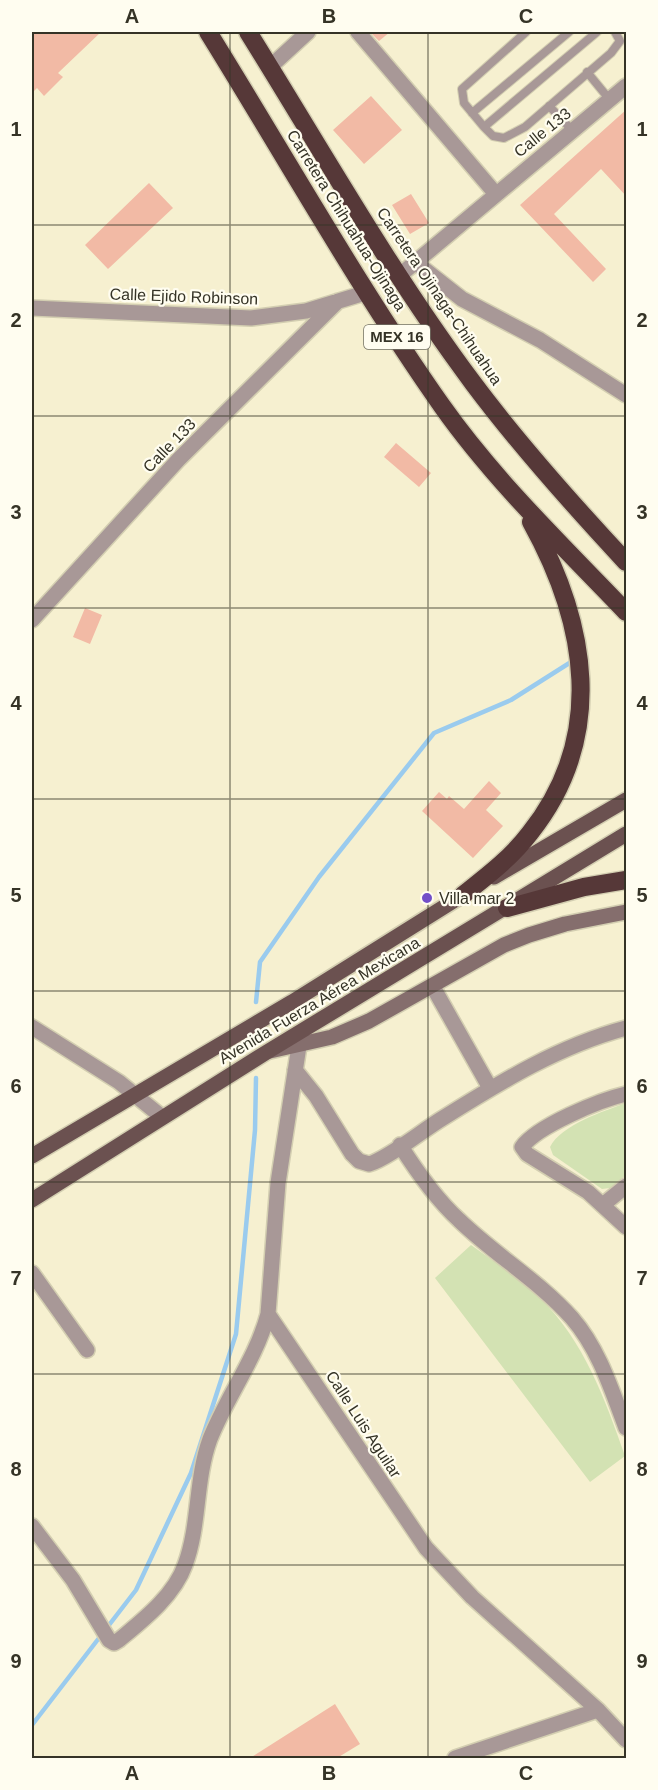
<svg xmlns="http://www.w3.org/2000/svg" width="658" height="1790" viewBox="0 0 658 1790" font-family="Arial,sans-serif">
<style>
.green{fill:#d3e2b3}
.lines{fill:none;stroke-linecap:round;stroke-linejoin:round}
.stream{stroke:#9acbee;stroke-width:4.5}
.building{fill:#f2baa5}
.lane-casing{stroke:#d3ceb1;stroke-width:10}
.street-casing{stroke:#d3ceb1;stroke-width:18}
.secondary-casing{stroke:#d3ceb1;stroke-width:18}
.primary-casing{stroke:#d3ceb1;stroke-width:18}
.highway-casing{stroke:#d3ceb1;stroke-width:21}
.lane{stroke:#a89897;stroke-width:8}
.street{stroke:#a89897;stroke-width:15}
.secondary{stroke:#856e6d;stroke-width:15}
.primary{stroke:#6b5150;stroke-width:15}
.highway{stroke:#563838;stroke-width:18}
.grid{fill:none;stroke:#353326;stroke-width:1.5;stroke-opacity:0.55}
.poi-dot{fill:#724fc8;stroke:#fffdf0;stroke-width:2}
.labels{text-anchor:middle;stroke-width:4.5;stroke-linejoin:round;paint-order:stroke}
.shield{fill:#fffdf0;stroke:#727063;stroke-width:1.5}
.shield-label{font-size:15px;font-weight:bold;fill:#353326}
.street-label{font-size:16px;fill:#353326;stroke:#fffdf0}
.poi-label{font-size:16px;fill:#353326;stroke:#fffdf0;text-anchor:start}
.neatline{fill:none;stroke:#353326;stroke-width:2}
.grid-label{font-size:20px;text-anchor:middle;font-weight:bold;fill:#353326}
</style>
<rect width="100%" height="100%" fill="#f6f0d0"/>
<!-- green -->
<path class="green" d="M626,1103V1175L610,1188L602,1189L553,1155L550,1147C561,1125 604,1111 626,1103Z
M471,1245C495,1262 519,1278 540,1298C584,1341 605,1399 625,1456L590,1482L435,1278Z"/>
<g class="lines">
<!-- stream -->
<path class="stream" d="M256,1002L260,962L319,877L434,733L511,700L571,662
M32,1725L136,1590L191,1473L236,1334L255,1130L256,1078"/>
</g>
<!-- building -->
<path class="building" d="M32,32H101L58,73L63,77L44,96L37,88L32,93Z
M370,32H390L379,41Z
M371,96L402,130L364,164L333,130Z
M627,109V197L601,169L554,214L606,269L593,282L520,205Z
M149,183L173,208L108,269L85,245Z
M411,194L429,223L410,234L392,205Z
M396,443L431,473L419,487L384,457Z
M85,608L102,615L90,644L73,637Z
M489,781L501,793L486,810L503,826L473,858L422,811L439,792L447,799L449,796L464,809Z
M335,1704L360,1744L337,1758H250Z"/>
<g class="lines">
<!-- lane casing -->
<g class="lane-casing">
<path id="lane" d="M597,32L484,127L493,136L504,138L525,127L611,53L620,41L615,32
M587,72L610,100
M549,106L572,130
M472,113L569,32
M484,127L464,103L462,89L526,32"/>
</g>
<!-- street casing -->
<g class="street-casing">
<path id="street" d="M358,32L495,193
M270,67L308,32
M415,262L462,299L540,340L626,395
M399,276L626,86
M32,308L251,318L306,311L368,292
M32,620L179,459L338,301
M433,987L490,1088
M32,1027L119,1082L162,1117
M299,1046L278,1183L268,1314L426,1548L472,1597L598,1710L626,1740
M295,1070L316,1096L352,1154L359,1161L369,1164C389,1158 423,1130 443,1118C502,1081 559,1046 626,1028
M626,1094C600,1100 537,1126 522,1147L527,1154L588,1192L626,1227
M400,1145C417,1172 435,1198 459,1220C495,1255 539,1281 572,1318C599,1349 612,1391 626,1428
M604,1204L626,1186
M32,1273L87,1350
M32,1526L73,1580L109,1640L114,1643L119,1640C143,1620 174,1596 185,1565C200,1525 195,1480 210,1439C227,1396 256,1359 268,1314
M455,1758L598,1710"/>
</g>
<!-- secondary casing -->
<g class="secondary-casing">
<path id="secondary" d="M270,1051L332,1037L369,1021L504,945L529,935L565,924L626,912"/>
</g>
<!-- primary casing -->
<g class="primary-casing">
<path id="primary" d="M494,877L626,800
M32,1156L292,1002L471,890
M32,1200L267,1052L626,834"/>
</g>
<!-- highway casing -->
<g class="highway-casing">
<path id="highway" d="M208,32C285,156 357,285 442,406C495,481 563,546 626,612
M248,32C321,149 390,272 473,383C520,446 573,505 626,562
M463,895C487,876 511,858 530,833C607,736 587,623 531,522
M507,908L584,887L626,880"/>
</g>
<!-- lane -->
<use href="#lane" class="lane"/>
<!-- street -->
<use href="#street" class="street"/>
<!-- secondary -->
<use href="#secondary" class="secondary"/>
<!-- primary -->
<use href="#primary" class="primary"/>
<!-- highway -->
<use href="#highway" class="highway"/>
</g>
<!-- grid -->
<path class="grid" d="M230,32V1758M428,32V1758M32,225H626M32,416H626M32,608H626M32,799H626M32,991H626M32,1182H626M32,1374H626M32,1565H626"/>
<!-- markers -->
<circle class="poi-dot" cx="427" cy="898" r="6"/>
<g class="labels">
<!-- shield labels -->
<rect class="shield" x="364" y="325" width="66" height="24" rx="4.5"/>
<g class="shield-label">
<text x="397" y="342">MEX 16</text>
</g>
<!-- street labels -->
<g class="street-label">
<text transform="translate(542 132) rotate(-39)" y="6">Calle 133</text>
<text transform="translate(347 220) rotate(58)" y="6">Carretera Chihuahua-Ojinaga</text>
<text transform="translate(184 296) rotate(2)" y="6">Calle Ejido Robinson</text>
<text transform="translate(440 296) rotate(56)" y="6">Carretera Ojinaga-Chihuahua</text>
<text transform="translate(169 445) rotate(-46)" y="6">Calle 133</text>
<text transform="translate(319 1000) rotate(-31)" y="6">Avenida Fuerza Aérea Mexicana</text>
<text transform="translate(364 1424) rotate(57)" y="6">Calle Luis Aguilar</text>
</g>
<!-- poi labels -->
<g class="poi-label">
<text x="439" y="904">Villa mar 2</text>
</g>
</g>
<!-- border -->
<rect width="658" height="1790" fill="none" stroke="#fffdf0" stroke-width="66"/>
<rect x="33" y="33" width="592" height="1724" class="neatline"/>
<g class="grid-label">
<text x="132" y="23">A</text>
<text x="329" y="23">B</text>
<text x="526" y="23">C</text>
<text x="16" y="136">1</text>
<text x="642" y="136">1</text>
<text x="16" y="327">2</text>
<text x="642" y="327">2</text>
<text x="16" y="519">3</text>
<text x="642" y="519">3</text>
<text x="16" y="710">4</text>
<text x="642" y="710">4</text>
<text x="16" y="902">5</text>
<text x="642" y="902">5</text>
<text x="16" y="1093">6</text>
<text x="642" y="1093">6</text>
<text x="16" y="1285">7</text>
<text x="642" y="1285">7</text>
<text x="16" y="1476">8</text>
<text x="642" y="1476">8</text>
<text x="16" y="1668">9</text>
<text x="642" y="1668">9</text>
<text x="132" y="1780">A</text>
<text x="329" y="1780">B</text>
<text x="526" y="1780">C</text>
</g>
</svg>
